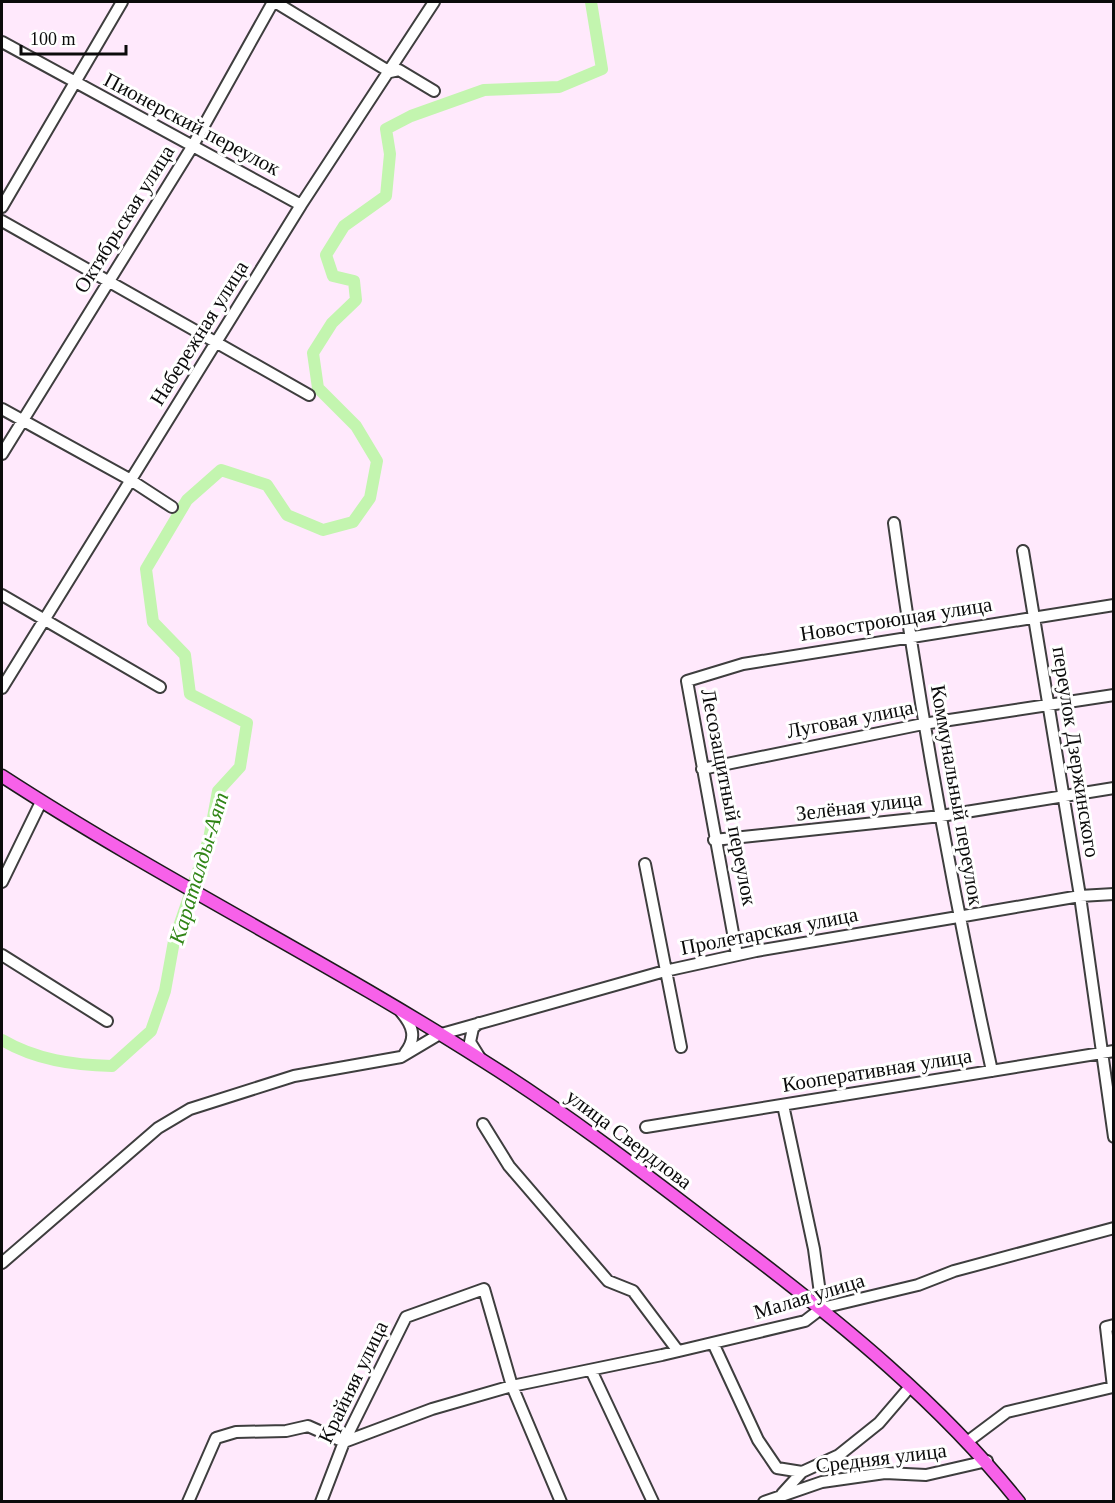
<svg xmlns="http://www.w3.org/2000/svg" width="1115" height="1503" viewBox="0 0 1115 1503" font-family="'Times New Roman',serif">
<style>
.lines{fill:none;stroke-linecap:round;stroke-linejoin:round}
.river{stroke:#c3f5af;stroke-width:12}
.minor-casing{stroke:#3e3e3e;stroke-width:14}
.major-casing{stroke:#1c1c1c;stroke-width:15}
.minor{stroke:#fff;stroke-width:10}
.major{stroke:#f761e9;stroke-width:12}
.labels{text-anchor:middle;stroke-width:6;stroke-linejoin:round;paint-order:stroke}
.street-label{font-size:21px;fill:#0b0b0b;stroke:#fff}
.water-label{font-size:22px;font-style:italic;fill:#308516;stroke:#fff}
</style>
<rect width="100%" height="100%" fill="#ffe9fc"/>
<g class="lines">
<!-- river -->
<path class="river" d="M2,1040C36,1060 73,1065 112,1066L151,1031L165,991L174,941L209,839L218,791L240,767L247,723L190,694L185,655L153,622L146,569L187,500L221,470L267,485L287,515L323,530L353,522L370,498L377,461L356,426L318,388L313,353L332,323L356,300L354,281L333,276L326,255L344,226L386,196L390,154L386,129L411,116L484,90L559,87L602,69L591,2"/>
<!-- minor casing -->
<g class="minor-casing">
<path id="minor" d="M275,2L390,72L399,70L434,91
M2,42L301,205
M2,207L122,2
M2,221L309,395
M2,409L129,479L172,507
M2,454L192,147L273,2
M894,523C919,707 952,889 992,1071
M1023,551L1080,896L1114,1137
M2,595L160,687
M2,688L301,205L434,2
M702,769L923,724L1114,695
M714,840L941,816L1114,788
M645,864L681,1047
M2,882L41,802
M2,955L107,1021
M737,955L687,681L743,664L1114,605
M401,1012C413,1026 417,1038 405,1053
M479,1023L473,1028L470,1042L480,1058
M783,1105L814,1249L822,1308
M483,1124L509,1166L608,1281L633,1291L678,1351
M646,1127L1114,1051
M2,1263L158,1128L190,1109L294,1076L401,1057L438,1035L665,971L756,951L958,917L1080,896L1114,894
M713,1343L758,1440L777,1468L802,1472
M591,1370L653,1502
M344,1442L432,1409L512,1386L662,1355L805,1321L822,1308L918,1285L954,1271L1114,1228
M967,1442L1007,1412L1113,1387L1106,1327L1114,1325
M782,1494L802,1472L839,1455L879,1423L909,1388
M188,1502L216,1438L236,1432L286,1431L308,1426L344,1442
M321,1502L344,1442L406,1317L484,1289L512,1386L561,1502
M764,1502L822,1482L885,1473L926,1475L987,1461"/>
</g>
<!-- major casing -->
<g class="major-casing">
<path id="major" d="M2,776C159,878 327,961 485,1062C574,1118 657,1183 741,1247C840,1322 941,1404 1019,1502"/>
</g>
<!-- minor -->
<use href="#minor" class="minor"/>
<!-- major -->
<use href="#major" class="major"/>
</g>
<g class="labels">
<!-- street labels -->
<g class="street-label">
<text transform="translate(192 124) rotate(28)" y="7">Пионерский переулок</text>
<text transform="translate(124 219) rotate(-58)" y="7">Октябрьская улица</text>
<text transform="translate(199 333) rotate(-58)" y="7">Набережная улица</text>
<text transform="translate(896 619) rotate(-9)" y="7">Новостроющая улица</text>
<text transform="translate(850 719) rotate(-11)" y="7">Луговая улица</text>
<text transform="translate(1076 752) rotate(81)" y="7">переулок Дзержинского</text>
<text transform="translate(957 795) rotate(80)" y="7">Коммунальный переулок</text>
<text transform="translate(729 797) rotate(79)" y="7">Лесозащитный переулок</text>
<text transform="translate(859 806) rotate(-7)" y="7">Зелёная улица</text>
<text transform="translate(769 931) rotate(-11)" y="7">Пролетарская улица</text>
<text transform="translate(877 1070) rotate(-9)" y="7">Кооперативная улица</text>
<text transform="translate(629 1139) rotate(37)" y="7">улица Свердлова</text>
<text transform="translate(809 1296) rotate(-17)" y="7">Малая улица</text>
<text transform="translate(353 1382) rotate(-64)" y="7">Крайняя улица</text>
<text transform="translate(881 1458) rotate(-7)" y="7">Средняя улица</text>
</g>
<!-- water labels -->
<g class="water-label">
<text transform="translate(198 868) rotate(-73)" y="8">Караталды-Аят</text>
</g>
</g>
<!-- border -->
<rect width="1115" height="1503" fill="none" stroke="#0b0b0b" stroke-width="6"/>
<!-- scale -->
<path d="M21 45v9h105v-9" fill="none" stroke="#0b0b0b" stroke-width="3"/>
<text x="30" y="45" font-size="18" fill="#0b0b0b" stroke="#ffffff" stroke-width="4.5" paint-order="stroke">100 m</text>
</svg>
